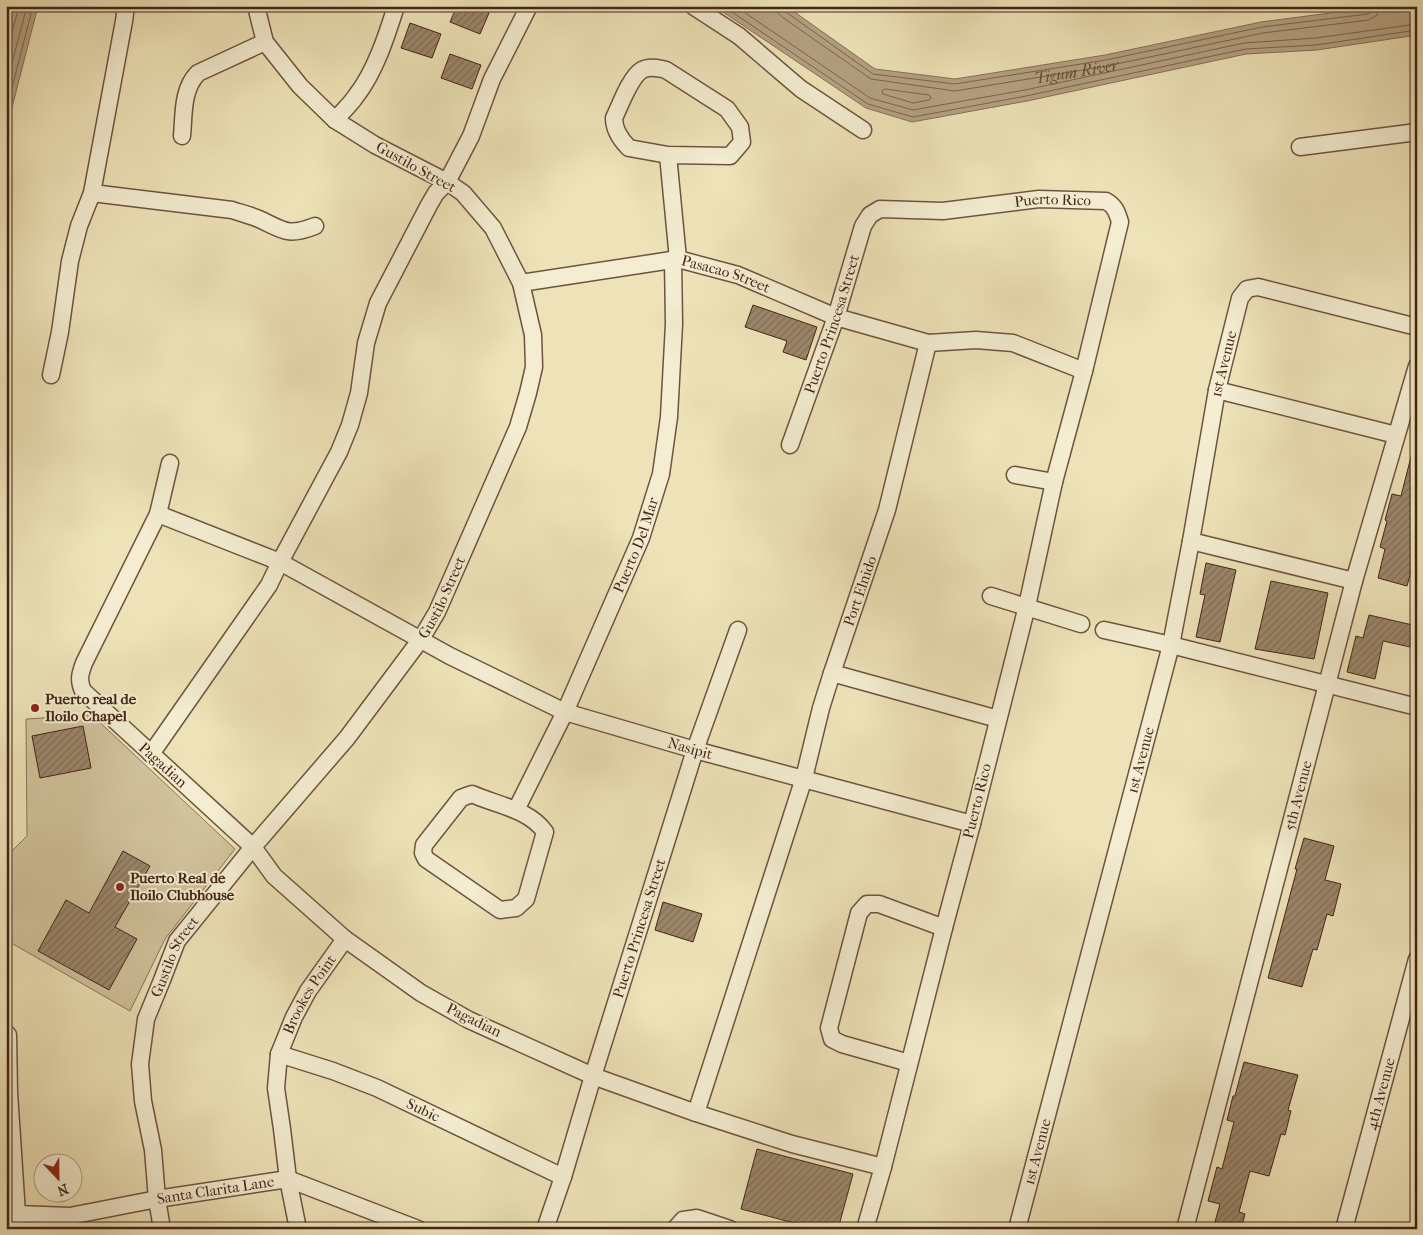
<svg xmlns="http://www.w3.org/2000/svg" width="1423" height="1235" viewBox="0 0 1423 1235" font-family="'IM FELL French Canon',serif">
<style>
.park{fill:#d1c39d;stroke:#8a745a}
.water{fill:#b4a282;stroke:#877058}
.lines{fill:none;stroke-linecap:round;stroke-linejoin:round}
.shore{stroke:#7c634d;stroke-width:1}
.building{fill:url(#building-hatch);stroke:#432418}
.minor-casing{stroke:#6e5440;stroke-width:19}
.minor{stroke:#f4edd1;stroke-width:16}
.poi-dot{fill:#8f2418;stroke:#f4edd1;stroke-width:2}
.labels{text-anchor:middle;stroke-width:4;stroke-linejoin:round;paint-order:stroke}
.street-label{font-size:15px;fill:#432418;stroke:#f4edd1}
.poi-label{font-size:15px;font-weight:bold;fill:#432418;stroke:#f4edd1;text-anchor:start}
.water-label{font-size:16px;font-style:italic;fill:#654a38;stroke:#f4edd1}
</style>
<defs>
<pattern id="building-hatch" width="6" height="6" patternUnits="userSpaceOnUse" patternTransform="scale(1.25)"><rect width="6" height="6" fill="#9c876b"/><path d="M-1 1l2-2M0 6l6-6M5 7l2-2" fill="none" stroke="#816e57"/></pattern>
</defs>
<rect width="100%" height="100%" fill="#eee3b8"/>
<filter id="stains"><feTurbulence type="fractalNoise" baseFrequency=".004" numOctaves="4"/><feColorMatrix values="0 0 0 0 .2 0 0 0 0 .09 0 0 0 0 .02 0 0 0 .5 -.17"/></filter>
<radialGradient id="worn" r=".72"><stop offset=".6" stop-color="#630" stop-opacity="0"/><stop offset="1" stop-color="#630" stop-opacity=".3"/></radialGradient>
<!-- park -->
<path class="park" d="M92,715L235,849L165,939L130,1011L6,940V857L27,836L26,719Z"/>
<!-- water -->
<path class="water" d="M6,6H38L6,131Z
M714,6H786L875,69L955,79L1105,55L1261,22L1384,6H1417V35L1317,50L1246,54L1027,101L912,122L866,108Z"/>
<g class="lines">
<!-- shore -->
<g class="shore">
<path d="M723,6L868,104L913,117L1026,96L1245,49L1316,45L1417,30"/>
<path d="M735,6L870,98L913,110L1025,90L1244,43L1316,38L1417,24"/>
<path id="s1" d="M777,6L778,13L782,17L871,79L955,91L1107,66L1263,33L1369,20L1377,15L1379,6"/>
<path d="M783,6L786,12L873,74L955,84L1106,60L1262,27L1368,14L1372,11L1373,6"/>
<path d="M6,56L19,6"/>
<path d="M6,86L27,6"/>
<path d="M885,89L929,95L931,98L929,100L913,103L883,94L882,91Z"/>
<path d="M6,111L33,6"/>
</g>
</g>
<!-- building -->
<path class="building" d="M457,6H492L480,34L450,22Z
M410,23L441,34L432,58L401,48Z
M450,54L481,65L472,89L441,78Z
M753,305L817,327L806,360L783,352L787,341L745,327Z
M1413,449H1417V557L1415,556L1407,586L1378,578L1385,549L1380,547L1387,521L1385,520L1392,494L1401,496Z
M1206,563L1236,570L1220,642L1196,637L1205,595L1200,594Z
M1271,581L1328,593L1314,659L1255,649Z
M1369,615L1417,626V642L1415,648L1383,641L1375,679L1347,672L1356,636L1363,638Z
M83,726L91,768L40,778L32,736Z
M1304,838L1334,846L1325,880L1341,884L1333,916L1327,914L1317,950L1313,949L1302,987L1268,978L1297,869H1295Z
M123,851L150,866L115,927L137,939L109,990L38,951L66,900L89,913Z
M663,902L702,914L693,942L655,930Z
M1244,1062L1298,1075L1288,1110L1291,1111L1285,1135L1281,1134L1269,1176L1250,1171L1239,1212L1245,1214L1241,1229H1213L1220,1204L1208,1201L1217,1167L1222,1169L1234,1122L1227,1120L1233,1096H1235Z
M757,1149L853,1174L838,1229H817L741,1209Z"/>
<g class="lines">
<!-- minor casing -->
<g class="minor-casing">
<g id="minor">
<path d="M693,6L739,36L801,89L863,130"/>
<path d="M335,120C342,112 350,105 356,96C375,72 387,35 396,6"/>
<path d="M182,136C184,114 182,89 198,73L265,42"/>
<path d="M1300,147L1417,132"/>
<path d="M668,155L730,156L742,142L740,127L727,109L666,70C658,68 649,66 642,70C630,77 620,106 614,118C614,130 621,140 629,148L668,155L678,259"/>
<path d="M92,193L232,210C241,213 250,215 259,219C283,230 287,237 315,226"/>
<path id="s2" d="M521,283L678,259L738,275L836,317L928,343L976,340L1013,343L1084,371"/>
<path d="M928,343L887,510L832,673L998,719"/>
<path d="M51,375L60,332L70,261L79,226L92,193L124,21L126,6"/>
<path d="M1217,390L1396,435"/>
<path id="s3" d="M790,445L836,317L863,226L870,215L880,209L943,211L1039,199L1106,201C1115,206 1117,212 1120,222L1084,371L1054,482L1027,606L972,824L944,928L883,1167L865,1229"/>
<path d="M1015,475L1054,482"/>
<path d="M158,514L170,463"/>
<path d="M1191,541L1354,581"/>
<path d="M991,596L1081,624"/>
<path d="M1104,630L1171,645L1417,707"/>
<path d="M151,754L269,585L280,562L339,452L350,425L359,393L366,343L378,303L429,205L436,193L447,182L471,136L492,79L529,6"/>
<path d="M472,794C496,805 529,809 545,832L526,899L516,908L500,910L426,859L423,853L424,845L461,798Z"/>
<path id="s4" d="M516,810L565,712L641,538L661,474L669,417L674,324L673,259"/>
<path d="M6,1033L8,1035L9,1092L17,1214L20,1229"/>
<path id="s5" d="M279,1054L333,1071L377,1088L563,1177"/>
<path d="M909,1063L842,1044L832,1039L829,1028L859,913L867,904H879L944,928"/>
<path d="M696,1113L804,778L821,708L832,673"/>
<path id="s6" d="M883,1167L792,1144L696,1113L593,1076L469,1020L421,993L345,939L274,876L253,847L83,691C78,680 80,674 84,663L158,514L280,562L450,656L565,712L695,750L972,824"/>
<path id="s7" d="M6,1212L17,1214L70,1216L157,1199L288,1179L418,1229"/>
<path id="s8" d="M162,1229L157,1199L153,1150L143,1101L140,1064L146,1019L162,980L177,941L253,847L347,738L421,639L437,612L518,427L528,393L534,367L533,335L521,283L493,228L463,193L447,182L375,145L335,120L300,86L265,42L256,6"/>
<path id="s9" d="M298,1229L288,1179L282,1129L276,1088L279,1054L294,1017L308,991L345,939"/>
<path id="s10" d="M545,1229L563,1177L593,1076L695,750L738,630"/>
<path d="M675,1229L683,1220L697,1218L730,1229"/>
<path id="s11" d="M1017,1229L1171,645L1191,541L1217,390L1240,298L1247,289L1258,287L1417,327"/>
<path id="s12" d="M1185,1229L1354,581L1417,366"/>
<path id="s13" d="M1344,1229L1417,959"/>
</g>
</g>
<!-- minor -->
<use href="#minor" class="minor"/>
</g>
<!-- markers -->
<g class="poi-dot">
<circle cx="35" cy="708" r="5"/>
<circle cx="120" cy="887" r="5"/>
</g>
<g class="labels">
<!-- street labels -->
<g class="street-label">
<text transform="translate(416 167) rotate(29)" y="5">Gustilo Street</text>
<text dy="5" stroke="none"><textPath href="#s3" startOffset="429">Puerto Rico</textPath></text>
<text dy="5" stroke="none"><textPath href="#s2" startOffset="209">Pasacao Street</textPath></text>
<text dy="5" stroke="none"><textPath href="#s3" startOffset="128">Puerto Princesa Street</textPath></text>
<text dy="5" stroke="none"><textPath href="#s11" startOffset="890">1st Avenue</textPath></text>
<text dy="5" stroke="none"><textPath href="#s4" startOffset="291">Puerto Del Mar</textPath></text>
<text transform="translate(860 591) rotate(-71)" y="5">Port Elnido</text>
<text dy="5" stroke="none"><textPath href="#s8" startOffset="731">Gustilo Street</textPath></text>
<text dy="5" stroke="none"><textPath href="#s6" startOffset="1729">Nasipit</textPath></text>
<text dy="5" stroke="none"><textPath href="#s11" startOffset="485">1st Avenue</textPath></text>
<text transform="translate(163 765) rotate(42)" y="5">Pagadian</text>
<text dy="5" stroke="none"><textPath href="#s12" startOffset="448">5th Avenue</textPath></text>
<text transform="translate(977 801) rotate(-76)" y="5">Puerto Rico</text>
<text dy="5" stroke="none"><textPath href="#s10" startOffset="315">Puerto Princesa Street</textPath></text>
<text dy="5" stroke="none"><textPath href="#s8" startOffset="281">Gustilo Street</textPath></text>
<text dy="5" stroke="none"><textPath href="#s9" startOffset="244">Brookes Point</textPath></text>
<text transform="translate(474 1020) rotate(26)" y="5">Pagadian</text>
<text dy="5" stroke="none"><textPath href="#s13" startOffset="140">4th Avenue</textPath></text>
<text dy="5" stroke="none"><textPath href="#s5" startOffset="155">Subic</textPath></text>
<text dy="5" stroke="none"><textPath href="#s11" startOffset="80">1st Avenue</textPath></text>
<text dy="5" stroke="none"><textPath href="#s7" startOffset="212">Santa Clarita Lane</textPath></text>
</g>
<!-- poi labels -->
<g class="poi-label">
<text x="45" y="704">Puerto real de<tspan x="45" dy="17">Iloilo Chapel</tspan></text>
<text x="130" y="883">Puerto Real de<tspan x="130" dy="17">Iloilo Clubhouse</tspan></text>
</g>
<!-- water labels -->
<g class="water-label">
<text dy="6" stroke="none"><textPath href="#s1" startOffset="329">Tigum River</textPath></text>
</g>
</g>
<!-- margin -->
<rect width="1423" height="1235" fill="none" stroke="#eee3b8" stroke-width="25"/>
<rect x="8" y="8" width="1408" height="1220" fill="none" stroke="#432418" stroke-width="2.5"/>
<rect x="12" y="12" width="1398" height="1210" fill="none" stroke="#432418"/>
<!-- north arrow -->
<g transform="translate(58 1178) rotate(158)"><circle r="24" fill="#f4edd1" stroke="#ad9d87"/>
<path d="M0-4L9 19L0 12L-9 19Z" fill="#8f2418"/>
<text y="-8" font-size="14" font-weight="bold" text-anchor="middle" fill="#432418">N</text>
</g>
<rect width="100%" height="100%" filter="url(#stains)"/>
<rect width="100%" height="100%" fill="url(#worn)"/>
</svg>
